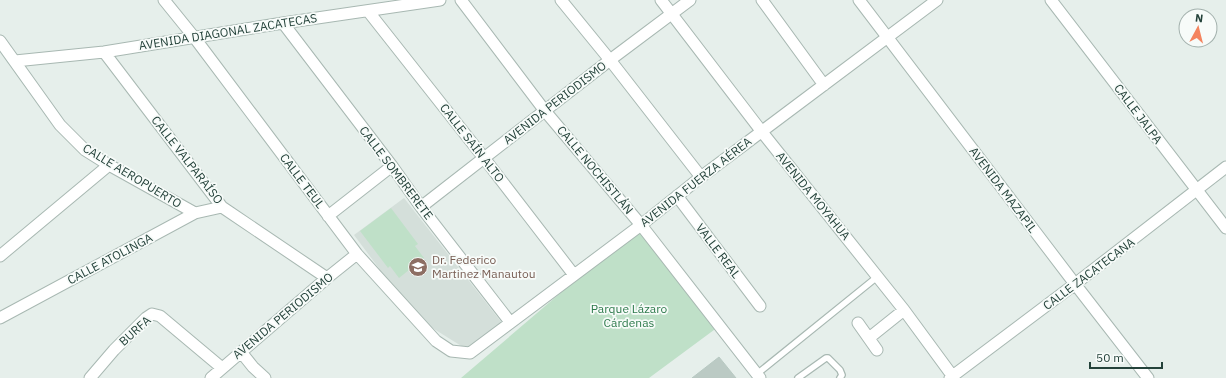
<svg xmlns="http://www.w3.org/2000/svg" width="1226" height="378" viewBox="0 0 1226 378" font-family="'IBM Plex Sans',sans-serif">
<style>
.built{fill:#d4dfda}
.green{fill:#bfe0c8}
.building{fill:#bbcac4;stroke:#b8c9c2}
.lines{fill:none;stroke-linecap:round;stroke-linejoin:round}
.service-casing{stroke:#a8b8b2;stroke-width:8}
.minor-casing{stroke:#a8b8b2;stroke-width:13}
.service{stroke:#fff;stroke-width:5.5}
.minor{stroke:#fff;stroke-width:11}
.labels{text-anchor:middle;stroke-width:3.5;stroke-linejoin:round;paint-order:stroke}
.street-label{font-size:12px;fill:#24423a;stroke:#f7fbf9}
.education-label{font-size:12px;fill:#785e54;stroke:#f7fbf9;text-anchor:start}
.park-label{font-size:12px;fill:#2d7a4b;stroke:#f7fbf9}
</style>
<rect width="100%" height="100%" fill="#e6efeb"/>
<!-- built -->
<path class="built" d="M404,198L502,323L473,346L463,347L426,324L393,287L354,235Z"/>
<!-- green -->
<path class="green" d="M391,208L418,244L415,246L424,258L399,278L390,266L388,268L360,231Z
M639,226L718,327L649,378H461Z"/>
<!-- building -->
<path class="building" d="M719,357L736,378H692Z"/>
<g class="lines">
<!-- service casing -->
<g class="service-casing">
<path id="service" d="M757,374L877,277
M798,378L826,358H828L840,370L842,375L840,378"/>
</g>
<!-- minor casing -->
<g class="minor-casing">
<path id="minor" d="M164,0L194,37L357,254L436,341L451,351L470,353L641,225L701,177L937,0
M461,0L545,111L641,225L760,378
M561,0L610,60L701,177
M661,0L762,132L904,310L954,378
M762,0L824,85
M859,0L1075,284L1148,378
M1051,0L1226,228
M368,11L484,158L574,275
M283,23L392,166L421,207L510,322
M0,41L60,125L85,150L109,165L195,213
M104,52L222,207L327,278
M15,61L104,52L283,23L440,0
M677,196L760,306
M421,207L610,60L690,0
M328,216L392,166
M0,256L109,165
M0,318L195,213L222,207
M858,323L877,350
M869,338L904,310
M241,352L253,367L265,378
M90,378L114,350L146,318L152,314L160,316L222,368
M211,378L327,278L357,254
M950,378L1075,284L1226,167"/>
</g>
<!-- service -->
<use href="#service" class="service"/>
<!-- minor -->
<use href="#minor" class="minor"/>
</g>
<!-- icons -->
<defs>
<g id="school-disc" transform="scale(1)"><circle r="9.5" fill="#8d6e63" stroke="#f7fbf9"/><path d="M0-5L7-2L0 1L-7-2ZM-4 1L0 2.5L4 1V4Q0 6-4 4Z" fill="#fff"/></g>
</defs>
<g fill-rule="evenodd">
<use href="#school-disc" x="418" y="267"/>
</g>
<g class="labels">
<!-- street labels -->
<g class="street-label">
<text transform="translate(228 32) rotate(-9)" y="4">AVENIDA DIAGONAL ZACATECAS</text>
<text transform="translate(555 103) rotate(-38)" y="4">AVENIDA PERIODISMO</text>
<text transform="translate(1138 114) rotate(53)" y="4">CALLE JALPA</text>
<text transform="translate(472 143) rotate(52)" y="4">CALLE SAÍN ALTO</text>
<text transform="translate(187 160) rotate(52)" y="4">CALLE VALPARAÍSO</text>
<text transform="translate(595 170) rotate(50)" y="4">CALLE NOCHISTLÁN</text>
<text transform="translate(396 173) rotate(53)" y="4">CALLE SOMBRERETE</text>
<text transform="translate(132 176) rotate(31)" y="4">CALLE AEROPUERTO</text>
<text transform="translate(302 181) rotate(53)" y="4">CALLE TEUL</text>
<text transform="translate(696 182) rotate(-38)" y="4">AVENIDA FUERZA AÉREA</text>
<text transform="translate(1003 190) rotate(53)" y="4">AVENIDA MAZAPIL</text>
<text transform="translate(813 196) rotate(51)" y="4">AVENIDA MOYAHUA</text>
<text transform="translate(718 251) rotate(53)" y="4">VALLE REAL</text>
<text transform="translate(110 259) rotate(-28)" y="4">CALLE ATOLINGA</text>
<text transform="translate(1089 274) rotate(-37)" y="4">CALLE ZACATECANA</text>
<text transform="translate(283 316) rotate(-40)" y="4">AVENIDA PERIODISMO</text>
<text transform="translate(135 331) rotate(-42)" y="4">BURFA</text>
</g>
<!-- education labels -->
<g class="education-label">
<text x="432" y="264">Dr. Federico<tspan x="432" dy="14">Martinez Manautou</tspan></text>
</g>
<!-- park labels -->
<g class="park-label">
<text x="629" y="313">Parque Lázaro<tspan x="629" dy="14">Cárdenas</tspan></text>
</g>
</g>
<!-- north arrow -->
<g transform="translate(1198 28) rotate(7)"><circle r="19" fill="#f7fbf9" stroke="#a3b1ad"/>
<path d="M0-3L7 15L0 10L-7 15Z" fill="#f4845f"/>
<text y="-6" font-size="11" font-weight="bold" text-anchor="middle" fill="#24423a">N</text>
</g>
<!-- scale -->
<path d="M1090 362v6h72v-6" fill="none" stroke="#24423a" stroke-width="2"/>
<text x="1096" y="362" font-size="12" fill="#24423a" stroke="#f7fbf9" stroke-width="3" paint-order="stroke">50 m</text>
</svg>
